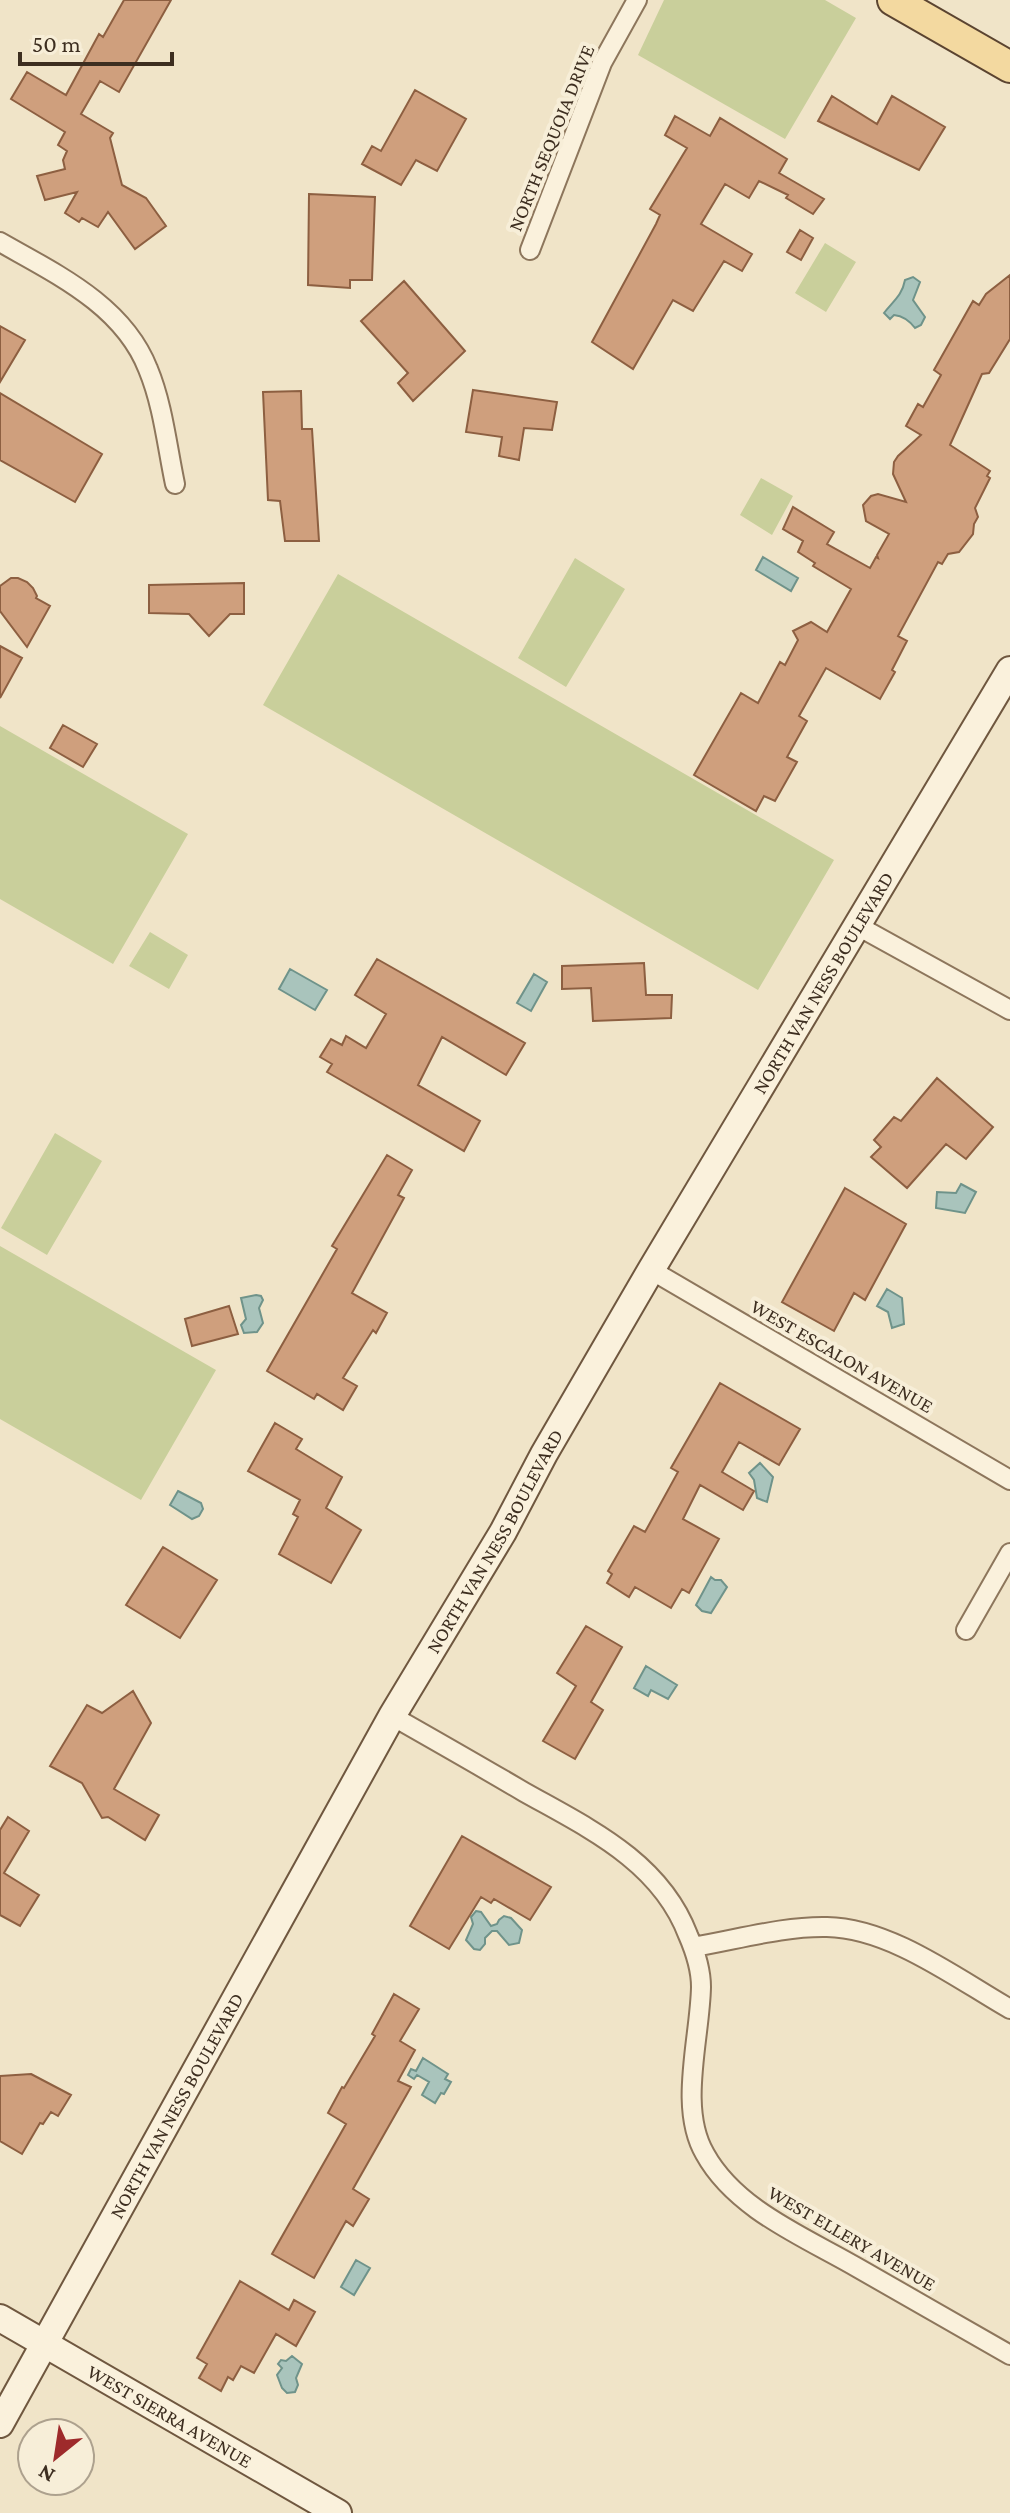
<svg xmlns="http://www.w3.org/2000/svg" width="1010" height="2513" viewBox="0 0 1010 2513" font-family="'Crimson Pro',serif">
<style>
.green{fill:#c9cf9b}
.water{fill:#a9c4bc;stroke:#6f938a;stroke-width:2}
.building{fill:#cf9f7d;stroke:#8d5f41;stroke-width:2}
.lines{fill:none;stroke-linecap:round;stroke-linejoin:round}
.street-casing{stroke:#8d765c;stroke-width:22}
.secondary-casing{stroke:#6f573f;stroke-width:30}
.primary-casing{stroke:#5b4430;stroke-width:34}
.street{stroke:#faf1dc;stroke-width:18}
.secondary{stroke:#faf1dc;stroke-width:26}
.primary{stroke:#f3d9a0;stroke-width:30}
.labels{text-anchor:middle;stroke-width:8;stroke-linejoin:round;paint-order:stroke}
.street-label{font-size:20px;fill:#3d2e20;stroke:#f7eed8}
</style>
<rect width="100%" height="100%" fill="#f0e4c8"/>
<!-- green -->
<path class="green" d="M664,0H825L856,18L785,139L638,55Z
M825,243L856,262L826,312L795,293Z
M761,478L793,496L772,535L740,515Z
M575,558L625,589L566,687L518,658Z
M338,574L834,860L758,990L263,705Z
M0,726L188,834L113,964L0,899Z
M150,932L188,955L169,989L129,966Z
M55,1133L102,1161L47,1255L1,1228Z
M0,1246L216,1370L141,1500L0,1419Z"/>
<!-- water -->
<path class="water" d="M913,277L920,282L913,300L925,317L921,325L915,328C909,320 903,316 894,315L890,319L884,313C893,301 902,296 905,280Z
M763,557L798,578L791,591L756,570Z
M290,969L327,990L315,1010L279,989Z
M534,974L547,982L531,1011L517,1003Z
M961,1184L976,1192L965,1213L936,1208L937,1192L956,1193Z
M887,1289L902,1298L904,1324L892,1328L888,1312L877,1306Z
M256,1295L261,1296L263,1300L259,1308L263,1323L257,1332L244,1333L241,1325L246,1319L241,1298Z
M760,1463L773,1477L767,1502L757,1498L754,1480L749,1473Z
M178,1491L201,1503L203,1509L199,1516L192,1519L170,1505Z
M711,1577L715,1580H721L727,1587L711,1613L702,1611L696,1605Z
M646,1666L677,1685L668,1699L651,1690L648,1696L634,1688Z
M476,1911L481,1912L491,1926L497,1924L499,1920L504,1916L511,1918L522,1930L519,1943L509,1945L497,1931H492L485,1938V1944L480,1950L474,1949L466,1940L473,1924L471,1917Z
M423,2058L448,2074L445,2079L451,2082L444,2094L441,2093L435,2103L422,2095L429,2082L417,2075L414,2079L408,2075L411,2069L416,2071Z
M356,2260L370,2268L354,2295L341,2287Z
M292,2356L302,2364L296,2378L298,2385L295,2392L287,2393L282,2388L277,2375L282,2368L278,2364L281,2360L286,2361Z"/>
<!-- building -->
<path class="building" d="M124,0H171L119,92L100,81L81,114L113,133L110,138L122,185L146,198L166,226L135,249L108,212L98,227L82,218L79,222L65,213L77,192L45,200L37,176L65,169L63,160L67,151L58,145L65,132L11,99L27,72L66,95L99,34L103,37Z
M415,90L466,119L437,171L416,160L401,185L362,164L372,146L381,151Z
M832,96L877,124L892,96L945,127L919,170L818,121Z
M675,116L710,136L720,118L787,159L779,173L824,199L813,214L786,198L788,195L759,181L749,198L725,184L701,224L752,254L742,271L724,261L693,311L673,300L633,369L592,342L656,224L660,215L650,209L687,148L665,135Z
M309,194L375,197L372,280H350V288L308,285Z
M800,230L813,238L801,260L787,252Z
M1010,275V339L989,373L982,374L950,445L990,471L987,476L990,478L975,508L978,517L974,524L973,534L959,552L948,554L942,564L938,562L898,636L907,641L892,670L895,672L880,699L826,668L799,716L807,721L787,757L797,762L775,801L764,796L756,811L694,775L741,693L758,703L780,662L785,665L798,640L793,631L811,622L827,632L851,589L813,566L815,563L798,552L803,541L783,529L793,507L834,532L827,544L870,568L876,557L878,558L877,555L889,534L866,521L863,505L871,496L878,494L906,502L893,474L894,462L898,456L921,435L906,426L918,404L923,407L941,375L934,370L973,301L979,305L986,294Z
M404,281L465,351L413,401L398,383L408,373L361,321Z
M0,326L25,340L0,382Z
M473,390L557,402L552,430L524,428L519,460L499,456L502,437L466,432Z
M301,391L302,429H312L319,541H285L280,501L268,500L263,392Z
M0,393L102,454L75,502L0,460Z
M11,578H18L27,582L33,588L37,596L36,598L50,606L27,647L0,611V586Z
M244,583V614H230L209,636L189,614L149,613V585Z
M0,646L22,658L0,698Z
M63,725L97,744L83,767L50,748Z
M377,959L525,1043L506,1075L442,1037L418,1085L480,1121L464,1151L327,1072L332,1064L320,1057L331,1039L342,1045L346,1036L366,1048L386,1014L355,995Z
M644,963L646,995H672L671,1018L593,1021L591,988L562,989V966Z
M937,1078L993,1127L966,1159L946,1144L907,1188L871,1157L881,1147L874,1140L894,1117L901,1121Z
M387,1155L412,1170L398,1195L404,1198L352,1293L387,1313L376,1333L373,1330L343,1378L357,1386L343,1410L317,1394L314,1399L267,1371L337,1249L332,1246Z
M845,1188L906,1224L865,1300L854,1293L834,1331L782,1302Z
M229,1306L238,1334L192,1346L185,1319Z
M720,1383L800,1429L779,1465L739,1442L722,1472L754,1491L743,1510L700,1485L683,1519L719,1539L689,1593L682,1589L671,1608L635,1587L629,1597L607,1583L612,1574L608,1571L634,1526L645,1532L678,1472L671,1468Z
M275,1423L302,1439L296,1449L342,1477L326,1508L361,1530L331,1583L279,1554L298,1517L293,1514L300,1500L248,1471Z
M163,1547L217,1580L180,1638L126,1605Z
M586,1626L622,1647L591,1702L603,1710L575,1759L543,1741L576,1686L557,1673Z
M133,1691L151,1723L114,1789L159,1815L145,1840L108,1817L102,1818L82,1783L50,1766L87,1705L102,1713Z
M8,1817L29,1831L4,1873L39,1895L20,1926L0,1915V1830Z
M462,1836L551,1887L530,1920L494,1899L491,1903L481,1897L449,1949L410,1926Z
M394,1994L419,2009L400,2041L415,2050L398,2081L411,2087L353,2189L369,2199L353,2226L346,2221L314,2278L272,2254L346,2124L328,2113L342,2087L344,2088L375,2036L372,2034Z
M31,2074L71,2095L58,2116L51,2112L43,2124L40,2123L22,2154L0,2141V2076Z
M240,2281L289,2310L294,2300L315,2312L296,2346L276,2334L254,2373L241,2366L233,2380L228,2377L221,2391L199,2378L207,2364L197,2358Z"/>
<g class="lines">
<!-- street casing -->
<g class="street-casing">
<path id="street" d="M0,242C56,274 123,305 148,369C163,405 167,446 175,484
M530,250L602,63L637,0
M856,925L1010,1010
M651,1270L1010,1480
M966,1630L1010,1553
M392,1716C436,1741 480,1766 524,1792C588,1828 660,1861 688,1935C695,1951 701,1970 701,1987C700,2039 678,2108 705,2154C736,2210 805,2237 858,2268C909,2297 959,2326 1010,2355
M693,1947C736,1940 783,1926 827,1927C890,1928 956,1978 1010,2009"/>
</g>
<!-- secondary casing -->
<g class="secondary-casing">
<g id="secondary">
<path id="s1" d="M0,2318L338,2513"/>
<path id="s2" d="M0,2424L392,1716L503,1532L544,1454L651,1270L1010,670"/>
</g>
</g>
<!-- primary casing -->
<g class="primary-casing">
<path id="primary" d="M893,0L1010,67"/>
</g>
<!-- street -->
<use href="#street" class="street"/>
<!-- secondary -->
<use href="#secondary" class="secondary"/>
<!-- primary -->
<use href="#primary" class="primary"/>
</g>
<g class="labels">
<!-- street labels -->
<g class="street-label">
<text transform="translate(551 138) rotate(-68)" y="7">NORTH SEQUOIA DRIVE</text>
<text dy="7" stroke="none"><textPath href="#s2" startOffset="1660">NORTH VAN NESS BOULEVARD</textPath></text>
<text transform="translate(842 1356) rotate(30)" y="7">WEST ESCALON AVENUE</text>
<text dy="7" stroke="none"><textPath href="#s2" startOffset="1012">NORTH VAN NESS BOULEVARD</textPath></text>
<text dy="7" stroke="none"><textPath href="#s2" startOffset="364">NORTH VAN NESS BOULEVARD</textPath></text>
<text transform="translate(852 2238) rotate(30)" y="7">WEST ELLERY AVENUE</text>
<text dy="7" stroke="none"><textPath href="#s1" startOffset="196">WEST SIERRA AVENUE</textPath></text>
</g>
</g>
<!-- north arrow -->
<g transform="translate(56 2457) rotate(210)"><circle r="38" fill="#f7eed8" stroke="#ada18e" stroke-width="2"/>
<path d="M0-6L14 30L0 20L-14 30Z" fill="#9e2a2b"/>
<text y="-12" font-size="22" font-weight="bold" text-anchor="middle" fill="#3d2e20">N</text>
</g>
<!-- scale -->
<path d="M20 52v12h152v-12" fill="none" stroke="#3d2e20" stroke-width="4"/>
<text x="32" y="52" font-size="24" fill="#3d2e20" stroke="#f7eed8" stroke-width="6" paint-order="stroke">50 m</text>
</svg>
